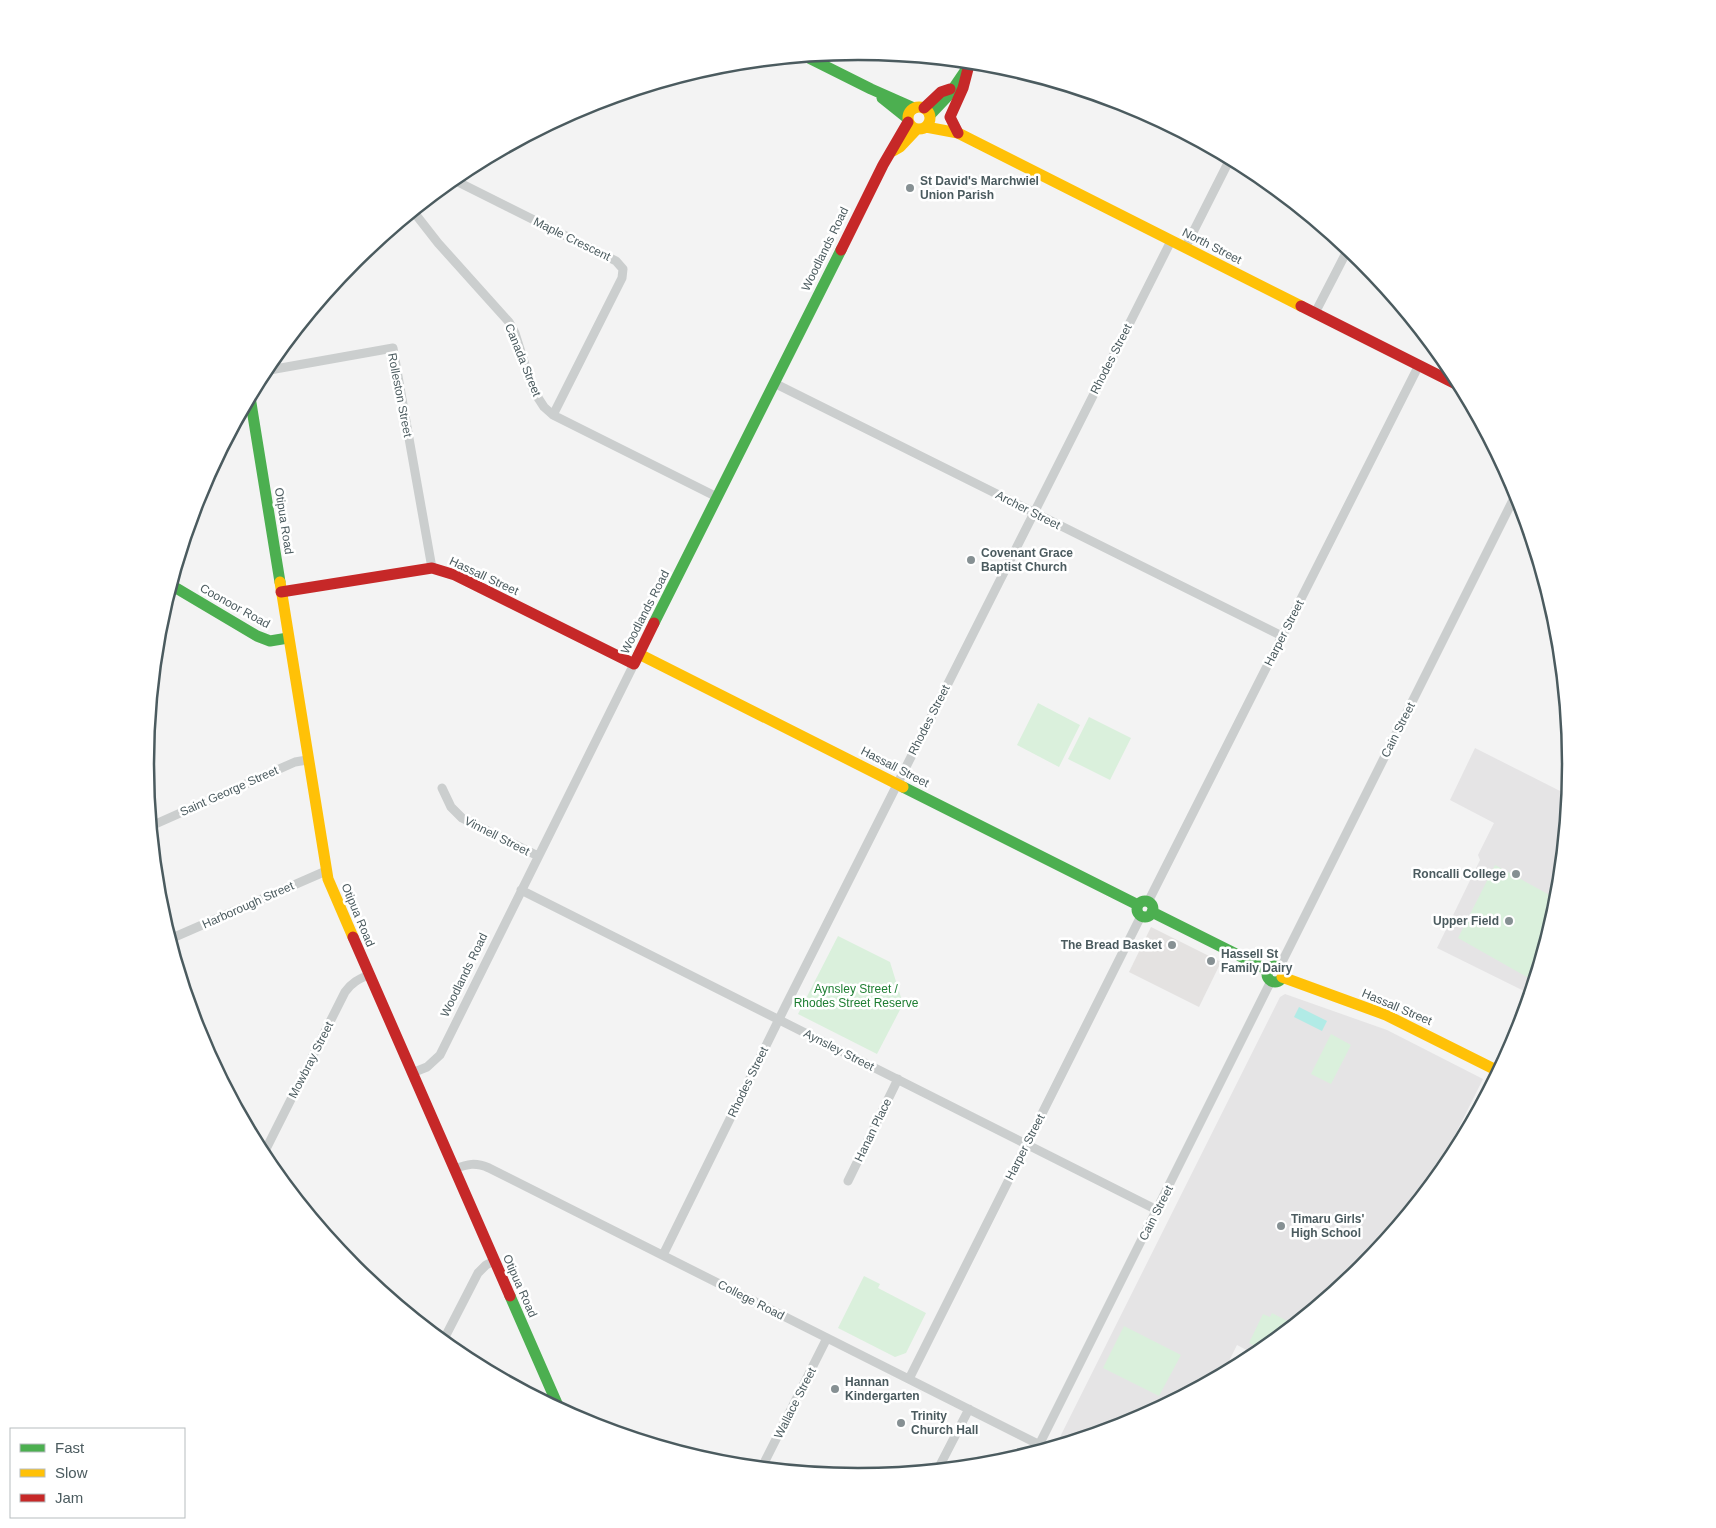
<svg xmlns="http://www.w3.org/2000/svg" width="1716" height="1528" viewBox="0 0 1716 1528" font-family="Helvetica,sans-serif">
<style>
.commercial{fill:#e4e2e1}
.education{fill:#e5e4e5}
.green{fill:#daf0dc}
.water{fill:#b1ebe6}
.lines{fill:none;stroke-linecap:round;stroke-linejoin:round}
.street{stroke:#cbcece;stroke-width:9}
.fast{stroke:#4caf50;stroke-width:11}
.slow{stroke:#ffc107;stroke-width:11}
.jam{stroke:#c62828;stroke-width:11}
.poi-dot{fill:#869093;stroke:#fff;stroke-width:2}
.labels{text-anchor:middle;stroke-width:5;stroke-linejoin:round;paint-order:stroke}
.poi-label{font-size:12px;font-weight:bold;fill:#4b5b5f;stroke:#fff;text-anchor:start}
.street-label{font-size:12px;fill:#4b5b5f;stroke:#fff}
.park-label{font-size:12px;fill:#1e7e32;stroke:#fff}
.rim{fill:none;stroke:#4b5b5f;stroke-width:2.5}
</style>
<rect width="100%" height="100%" fill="#f3f3f3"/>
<!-- commercial -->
<path class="commercial" d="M1151,927L1221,962L1199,1007L1129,972Z"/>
<!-- education -->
<path class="education" d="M1475,748L1568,795L1557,903L1530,994L1437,948L1480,860L1478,855L1494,823L1450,800Z
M1285,994L1387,1030L1483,1079L1430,1185L1362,1268L1256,1355L1237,1345L1223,1373L1130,1423L1066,1442L1059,1439L1280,997Z"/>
<!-- green -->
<path class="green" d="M1038,703L1080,725L1059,767L1017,745Z
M1089,717L1131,738L1110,780L1068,759Z
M1495,865L1557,899L1534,981L1458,938Z
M838,936L890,962L903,1004L877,1054L798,1014Z
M1331,1034L1351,1045L1331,1084L1311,1074Z
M864,1276L880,1284L878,1288L926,1313L906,1353L895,1357L838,1328Z
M1272,1313L1291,1323L1290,1327L1258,1353L1254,1351L1255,1346L1249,1343L1263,1314L1270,1317Z
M1124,1326L1181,1355L1159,1396L1103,1368Z"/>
<!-- water -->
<path class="water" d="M1299,1007L1327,1021L1322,1031L1294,1017Z"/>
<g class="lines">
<!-- street -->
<path class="street" d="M452,179L616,261L623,269L622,278L553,415
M413,211L438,243L509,322L515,333L533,390L544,407L553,415L717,497
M1185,248L1230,159
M1315,313L1348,249
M264,371L393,348L432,568
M774,383L1282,636
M442,788L451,807L462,818L538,856
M151,826L295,762L307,760
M521,890L1157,1210
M1148,902L1419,365
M170,939L326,871
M1279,968L1517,492
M412,1073L427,1067L440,1055L634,664
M263,1155L345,992C351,983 359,979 368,975
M1450,1161L1496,1069
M454,1169C468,1164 475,1162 489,1168L1046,1448
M848,1181L898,1079
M663,1255L785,1007L1171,241
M443,1341L478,1273L486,1265L494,1261
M909,1379L1141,916
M1039,1445L1271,981
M762,1467L827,1338
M938,1469L969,1409"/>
<!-- fast -->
<path class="fast" d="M805,56L871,89L914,108
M882,98L907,118
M930,115L948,96L965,71
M250,397L280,582
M171,585L257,636L270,641L288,638
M654,623L841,250
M903,787L1138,905
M1137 909a8 8 0 1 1 16 0a8 8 0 1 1-16 0Z
M1152,912L1268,970
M1267 974a8 8 0 1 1 16 0a8 8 0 1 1-16 0Z
M510,1296L559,1408"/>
<!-- slow -->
<path class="slow" d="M908 118a11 11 0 1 1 22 0a11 11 0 1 1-22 0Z
M926,127L958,133L1301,306
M893,151L900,147L917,129
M280,582L328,879L353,937
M639,654L903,787
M1282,977L1386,1015L1498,1071"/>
<!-- jam -->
<path class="jam" d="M924,108L941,92L950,89
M958,133L950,117L963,88L969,65
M841,250L883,165L908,122
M1301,306L1460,386
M281,592L432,568L455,575L634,664L654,623
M353,937L510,1296"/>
</g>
<!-- markers -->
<g class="poi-dot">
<circle cx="910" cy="188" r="5"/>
<circle cx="971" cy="560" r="5"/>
<circle cx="1516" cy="874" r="5"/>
<circle cx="1509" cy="921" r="5"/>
<circle cx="1172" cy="945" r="5"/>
<circle cx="1211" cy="961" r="5"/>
<circle cx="1281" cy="1226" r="5"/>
<circle cx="835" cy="1389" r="5"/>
<circle cx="901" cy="1423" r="5"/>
</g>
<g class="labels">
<!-- poi labels -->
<g class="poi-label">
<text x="920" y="185">St David's Marchwiel<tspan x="920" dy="14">Union Parish</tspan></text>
<text x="981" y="557">Covenant Grace<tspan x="981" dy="14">Baptist Church</tspan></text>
<text x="1506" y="878" text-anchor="end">Roncalli College</text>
<text x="1499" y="925" text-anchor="end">Upper Field</text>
<text x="1162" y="949" text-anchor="end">The Bread Basket</text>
<text x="1221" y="958">Hassell St<tspan x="1221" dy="14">Family Dairy</tspan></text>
<text x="1291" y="1223">Timaru Girls'<tspan x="1291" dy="14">High School</tspan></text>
<text x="845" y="1386">Hannan<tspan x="845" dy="14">Kindergarten</tspan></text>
<text x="911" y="1420">Trinity<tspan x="911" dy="14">Church Hall</tspan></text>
</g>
<!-- street labels -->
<g class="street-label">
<text transform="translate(572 239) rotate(26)" y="4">Maple Crescent</text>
<text transform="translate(1212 246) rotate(27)" y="4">North Street</text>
<text transform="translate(825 249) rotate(-64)" y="4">Woodlands Road</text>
<text transform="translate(1111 359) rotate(-63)" y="4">Rhodes Street</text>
<text transform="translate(523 360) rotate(68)" y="4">Canada Street</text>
<text transform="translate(400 395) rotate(79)" y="4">Rolleston Street</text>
<text transform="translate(1028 510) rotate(27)" y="4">Archer Street</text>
<text transform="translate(284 521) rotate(81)" y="4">Otipua Road</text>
<text transform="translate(484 576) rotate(25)" y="4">Hassall Street</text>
<text transform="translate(235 606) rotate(29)" y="4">Coonoor Road</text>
<text transform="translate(645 612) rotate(-63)" y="4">Woodlands Road</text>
<text transform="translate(1284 633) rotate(-63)" y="4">Harper Street</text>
<text transform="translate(929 720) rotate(-63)" y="4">Rhodes Street</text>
<text transform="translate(1398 730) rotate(-63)" y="4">Cain Street</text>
<text transform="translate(895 767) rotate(27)" y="4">Hassall Street</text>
<text transform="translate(229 791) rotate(-24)" y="4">Saint George Street</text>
<text transform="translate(497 836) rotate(27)" y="4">Vinnell Street</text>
<text transform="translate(248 905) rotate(-24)" y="4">Harborough Street</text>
<text transform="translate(358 915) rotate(67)" y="4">Otipua Road</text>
<text transform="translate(464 975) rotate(-64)" y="4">Woodlands Road</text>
<text transform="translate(1397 1007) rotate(23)" y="4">Hassall Street</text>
<text transform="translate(839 1050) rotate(27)" y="4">Aynsley Street</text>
<text transform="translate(311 1060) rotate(-63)" y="4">Mowbray Street</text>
<text transform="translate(748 1082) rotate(-64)" y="4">Rhodes Street</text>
<text transform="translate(873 1130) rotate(-64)" y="4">Hanan Place</text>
<text transform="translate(1025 1147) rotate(-63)" y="4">Harper Street</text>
<text transform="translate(1156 1213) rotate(-63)" y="4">Cain Street</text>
<text transform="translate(520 1286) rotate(66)" y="4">Otipua Road</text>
<text transform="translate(751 1300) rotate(27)" y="4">College Road</text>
<text transform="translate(795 1403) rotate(-63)" y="4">Wallace Street</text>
</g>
<!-- park labels -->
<g class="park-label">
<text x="856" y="993">Aynsley Street /<tspan x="856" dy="14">Rhodes Street Reserve</tspan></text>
</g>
</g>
<!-- crop -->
<path d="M0 0H1716V1528H0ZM154 764a704 704 0 1 1 1408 0a704 704 0 1 1-1408 0Z" fill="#fff" fill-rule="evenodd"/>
<path class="rim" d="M154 764a704 704 0 1 1 1408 0a704 704 0 1 1-1408 0Z"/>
<!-- legend -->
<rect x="10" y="1428" width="175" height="90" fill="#ffffff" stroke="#b7bdbf"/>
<rect x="20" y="1444" width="25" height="8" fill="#4caf50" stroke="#b7bdbf"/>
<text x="55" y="1453" font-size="15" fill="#4b5b5f">Fast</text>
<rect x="20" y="1469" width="25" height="8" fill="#ffc107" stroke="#b7bdbf"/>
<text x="55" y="1478" font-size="15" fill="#4b5b5f">Slow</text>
<rect x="20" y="1494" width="25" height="8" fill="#c62828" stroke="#b7bdbf"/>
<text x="55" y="1503" font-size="15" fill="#4b5b5f">Jam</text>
</svg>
